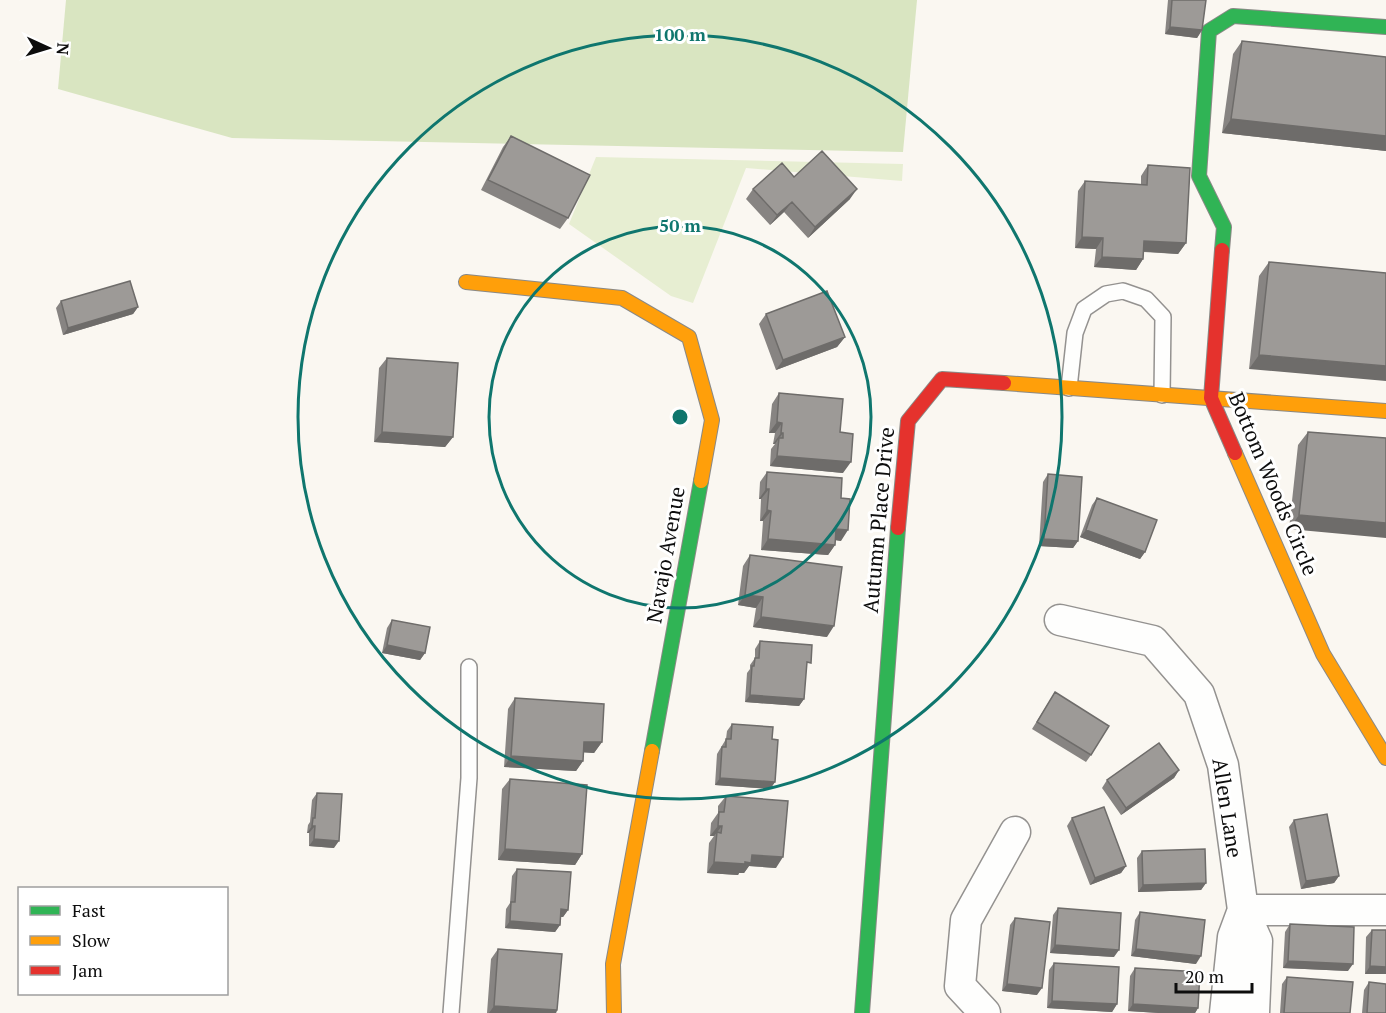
<svg xmlns="http://www.w3.org/2000/svg" width="1386" height="1013" viewBox="0 0 1386 1013" font-family="'PT Serif',serif">
<style>
.green{fill:#e7eed2}
.forest{fill:#d9e5c1}
.lines{fill:none;stroke-linecap:round;stroke-linejoin:round}
.lane-casing{stroke:#949290;stroke-width:18}
.street-casing{stroke:#949290;stroke-width:33}
.fast-casing{stroke:#8a8986;stroke-width:16}
.slow-casing{stroke:#8a8986;stroke-width:16}
.jam-casing{stroke:#8a8986;stroke-width:16}
.lane{stroke:#fefefd;stroke-width:15}
.street{stroke:#fefefd;stroke-width:30}
.fast{stroke:#30b455;stroke-width:14}
.slow{stroke:#ff9f0a;stroke-width:14}
.jam{stroke:#e5322d;stroke-width:14}
.wall{fill:#878482}
.shaded-wall{fill:#6e6c6a}
.building{fill:#9d9a97;stroke:#6e6c6a;stroke-width:1.5}
.ring{fill:none;stroke:#0f766e;stroke-width:3}
.labels{text-anchor:middle;stroke-width:6;stroke-linejoin:round;paint-order:stroke}
.street-label{font-size:21px;fill:#0d0d0d;stroke:#fff}
.centre{fill:#0f766e;stroke:#fff;stroke-width:3}
.ring-label{font-size:18px;text-anchor:middle;font-weight:bold;fill:#0f766e;stroke:#fff;stroke-width:6;stroke-linejoin:round;paint-order:stroke}
</style>
<rect width="100%" height="100%" fill="#faf7f1"/>
<!-- green -->
<path class="green" d="M596,157L903,164L902,181L746,168L693,303L671,296L569,224Z"/>
<!-- forest -->
<path class="forest" d="M66,0H917L903,152L232,138L58,89Z"/>
<g class="lines">
<!-- lane casing -->
<g class="lane-casing">
<path id="lane" d="M1069,388L1075,333L1084,309L1106,294L1123,291L1146,299L1163,317L1162,395
M451,1013L469,778V667"/>
</g>
<!-- street casing -->
<g class="street-casing">
<path id="street" d="M1060,620L1153,641L1199,694L1223,765L1243,910L1257,941L1254,1013
M1243,910H1386
M985,1013L960,986L966,920L1015,832
M1225,1013L1233,937L1243,910"/>
</g>
<!-- fast casing -->
<g class="fast-casing">
<path id="fast" d="M1222,250L1224,227L1199,176L1209,31L1233,16L1386,27
M652,751L701,481
M862,1013L898,528"/>
</g>
<!-- slow casing -->
<g class="slow-casing">
<path id="slow" d="M466,282L622,298L689,337L712,420L701,481
M1004,383L1386,411
M1235,453L1323,654L1386,758
M614,1013L613,964L652,751"/>
</g>
<!-- jam casing -->
<g class="jam-casing">
<path id="jam" d="M1222,250L1211,398L1235,453
M898,528L908,421L942,379L1004,383"/>
</g>
<!-- lane -->
<use href="#lane" class="lane"/>
<!-- street -->
<use href="#street" class="street"/>
<!-- fast -->
<use href="#fast" class="fast"/>
<!-- slow -->
<use href="#slow" class="slow"/>
<!-- jam -->
<use href="#jam" class="jam"/>
</g>
<!-- wall -->
<path class="wall" d="M1168,0H1206L1202,30L1197,38L1165,34Z
M1242,41L1386,57V151L1222,133L1233,54Z
M511,136L568,218L560,229L481,190L503,147Z
M1148,165L1186,243L1178,254L1144,252L1143,259L1136,270L1094,267L1096,249L1075,248L1078,191L1085,181L1141,184V176Z
M794,177L850,199L808,238L784,212L770,225L746,199L753,189Z
M1269,262L1386,273L1249,369L1259,276Z
M61,301L138,307L133,314L63,335L56,308Z
M766,314L845,337L837,347L776,370L759,324Z
M387,358L453,437L445,447L374,442L379,368Z
M779,393L840,432L843,473L770,466L771,449L775,444H773L775,433H769L772,404Z
M1308,432L1386,438L1289,529L1298,445Z
M767,472L841,498V541L835,540V545L828,555L761,550L763,521H760L761,499H759L760,482Z
M1048,474L1078,541L1073,548L1039,546L1043,482Z
M1097,498L1145,552L1140,559L1080,537L1092,505Z
M750,555L827,637L753,627L756,608L738,605L743,566Z
M392,620L425,653L420,660L382,653L387,628Z
M760,641L806,669L804,699L799,706L745,702L747,673L750,669V665L755,658V649Z
M1055,692L1091,755L1086,762L1032,729Z
M515,698L602,742L594,753L583,752V761L576,771L504,767L508,709Z
M732,724L772,739L775,782L770,789L715,785L717,754L726,739L727,731Z
M1179,770L1174,778L1121,815L1102,788L1107,780Z
M510,779L582,854L575,865L498,860L502,789Z
M317,793L334,848L309,846V833H307L308,825L310,822L312,800Z
M726,796L776,868L749,866L744,873H739L738,875L707,873L709,843L714,836H710L711,823L718,813V806Z
M1072,818L1126,866L1121,873L1090,885L1067,826Z
M1294,820L1339,876L1334,883L1301,889L1289,827Z
M1142,851L1206,883L1201,890L1138,892L1137,858Z
M517,869L568,910L563,917H561L560,925L555,932L505,928L506,909L510,903L512,876Z
M1058,908L1114,957L1050,953L1053,915Z
M1140,912L1196,964L1131,956L1135,920Z
M1015,918L1037,995L1002,991L1010,925Z
M1290,924L1348,971L1283,968L1285,932Z
M1372,930H1386V974H1365L1366,937Z
M498,949L557,1010L556,1013H487L491,959Z
M1054,963L1117,1004L1112,1012L1047,1008L1049,970Z
M1135,968L1198,1008L1195,1013H1159L1128,1011L1130,976Z
M1287,977L1350,1013H1280L1282,984Z
M1369,982L1386,1013H1362L1364,990Z"/>
<!-- shaded-wall -->
<path class="shaded-wall" d="M1170,27L1202,30L1197,38L1165,34Z
M1231,119L1386,136V151L1222,133Z
M857,189L850,199L808,238L815,227Z
M792,202L784,212L770,225L777,215Z
M1082,237L1103,238L1096,249L1075,248Z
M1144,241L1186,243L1178,254L1137,251Z
M1102,257L1143,259L1136,270L1094,267Z
M138,307L133,314L63,335L68,328Z
M845,337L837,347L776,370L783,360Z
M1259,355L1386,366V381L1249,369Z
M777,422L782,423L775,433H769Z
M382,432L453,437L445,447L374,442Z
M781,433H783L775,444H773Z
M777,456L851,462L843,473L770,466Z
M766,489H769L761,499H759Z
M767,510L771,511L763,521H760Z
M1299,515L1386,523V538L1289,529Z
M836,529L848,530L841,541L829,539Z
M1086,530L1145,552L1140,559L1080,537Z
M768,539L835,545L828,555L761,550Z
M1044,539L1078,541L1073,548L1039,546Z
M745,595L763,597L756,608L738,605Z
M761,617L834,626L827,637L753,627Z
M387,645L425,653L420,660L382,653Z
M750,695L804,699L799,706L745,702Z
M584,742H602L594,753L576,752Z
M511,756L583,761L576,771L504,767Z
M1179,770L1174,778L1121,815L1126,808Z
M720,778L775,782L770,789L715,785Z
M312,826H315L309,833H307Z
M718,826H722L714,836H710Z
M314,839L339,841L334,848L309,846Z
M505,849L582,854L575,865L498,860Z
M752,855L783,857L776,868L749,866L744,873H739L738,875L707,873L714,862Z
M1126,866L1121,873L1090,885L1095,878Z
M1339,876L1334,883L1301,889L1306,881Z
M1206,883L1201,890L1138,892L1143,885Z
M561,909L568,910L563,917H556Z
M510,921L560,925L555,932L505,928Z
M1055,945L1119,950L1114,957L1050,953Z
M1136,949L1201,956L1196,964L1131,956Z
M1288,961L1353,964L1348,971L1283,968Z
M1370,966L1386,967V974H1365Z
M1007,984L1042,988L1037,995L1002,991Z
M1052,1001L1117,1004L1112,1012L1047,1008Z
M1133,1004L1198,1008L1195,1013H1159L1128,1011Z
M494,1006L557,1010L556,1013H489Z"/>
<!-- building -->
<path class="building" d="M1172,0H1206L1202,30L1170,27Z
M1242,41L1386,57V136L1231,119Z
M511,136L590,175L568,218L488,180Z
M822,151L857,189L815,227L792,202L777,215L753,189L782,163L794,177Z
M1148,165L1190,168L1186,243L1144,241L1143,259L1102,257L1103,238L1082,237L1085,181L1147,185Z
M1269,262L1386,273V366L1259,355Z
M130,281L138,307L68,328L61,301Z
M827,291L845,337L783,360L766,314Z
M387,358L458,363L453,437L382,432Z
M779,393L843,399L840,432L853,434L851,462L777,456L779,438H783V433H781L782,423L777,422Z
M1308,432L1386,438V523L1299,515Z
M767,472L842,478L841,498L850,499L848,530L836,529L835,545L768,539L771,511L767,510L769,489H766Z
M1048,474L1082,477L1078,541L1044,539Z
M1097,498L1157,520L1145,552L1086,530Z
M750,555L842,567L834,626L761,617L763,597L745,595Z
M392,620L430,627L425,653L387,645Z
M760,641L812,645L811,663L807,662L804,699L750,695L752,666H754L755,658H759Z
M1055,692L1109,726L1091,755L1037,722Z
M515,698L604,704L602,742H584L583,761L511,756Z
M732,724L773,727L772,739L778,740L775,782L720,778L722,747H726V739H731Z
M1159,743L1179,770L1126,808L1107,780Z
M510,779L587,785L582,854L505,849Z
M317,793L342,794L339,841L314,839L315,826H312L313,818H315Z
M726,796L788,801L783,857L752,855L751,863L745,862V864L714,862L717,832L721,833L722,826H718L719,812H724Z
M1104,807L1126,866L1095,878L1072,818Z
M1327,814L1339,876L1306,881L1294,820Z
M1205,849L1206,883L1143,885L1142,851Z
M517,869L571,872L568,910L561,909L560,925L510,921L511,902H515Z
M1058,908L1121,913L1119,950L1055,945Z
M1140,912L1205,920L1201,956L1136,949Z
M1015,918L1050,922L1042,988L1007,984Z
M1290,924L1354,927L1353,964L1288,961Z
M1372,930H1386V967L1370,966Z
M498,949L562,954L557,1010L494,1006Z
M1054,963L1119,967L1117,1004L1052,1001Z
M1135,968L1200,972L1198,1008L1133,1004Z
M1287,977L1353,982L1350,1013H1284Z
M1369,982L1386,984V1013H1367Z"/>
<!-- distance rings -->
<g class="ring">
<circle cx="680" cy="417" r="191"/>
<circle cx="680" cy="417" r="382"/>
</g>
<g class="labels">
<!-- street labels -->
<g class="street-label">
<text transform="translate(1273 484) rotate(67)" y="7">Bottom Woods Circle</text>
<text transform="translate(879 520) rotate(-85)" y="7">Autumn Place Drive</text>
<text transform="translate(666 555) rotate(-80)" y="7">Navajo Avenue</text>
<text transform="translate(1227 808) rotate(81)" y="7">Allen Lane</text>
</g>
</g>
<circle cx="680" cy="417" r="9" class="centre"/>
<g class="ring-label">
<text x="680" y="41">100 m</text>
<text x="680" y="232">50 m</text>
</g>
<!-- legend -->
<rect x="18" y="887" width="210" height="108" fill="#ffffff" stroke="#9e9e9e" stroke-width="1.5"/>
<rect x="30" y="906" width="30" height="9" fill="#30b455" stroke="#9e9e9e" stroke-width="1.5"/>
<text x="72" y="917" font-size="18" fill="#0d0d0d">Fast</text>
<rect x="30" y="936" width="30" height="9" fill="#ff9f0a" stroke="#9e9e9e" stroke-width="1.5"/>
<text x="72" y="947" font-size="18" fill="#0d0d0d">Slow</text>
<rect x="30" y="966" width="30" height="9" fill="#e5322d" stroke="#9e9e9e" stroke-width="1.5"/>
<text x="72" y="977" font-size="18" fill="#0d0d0d">Jam</text>
<!-- north arrow -->
<g transform="translate(48 48) rotate(94)" stroke="#ffffff" stroke-width="4.5" paint-order="stroke">
<path d="M0-4.5L10 22L0 15L-10 22Z" fill="#0d0d0d"/>
<text y="-9" font-size="16" font-weight="bold" text-anchor="middle" fill="#0d0d0d">N</text>
</g>
<!-- scale -->
<path d="M1176 983v9h76v-9" fill="none" stroke="#0d0d0d" stroke-width="3"/>
<text x="1185" y="983" font-size="18" fill="#0d0d0d" stroke="#ffffff" stroke-width="4.5" paint-order="stroke">20 m</text>
</svg>
